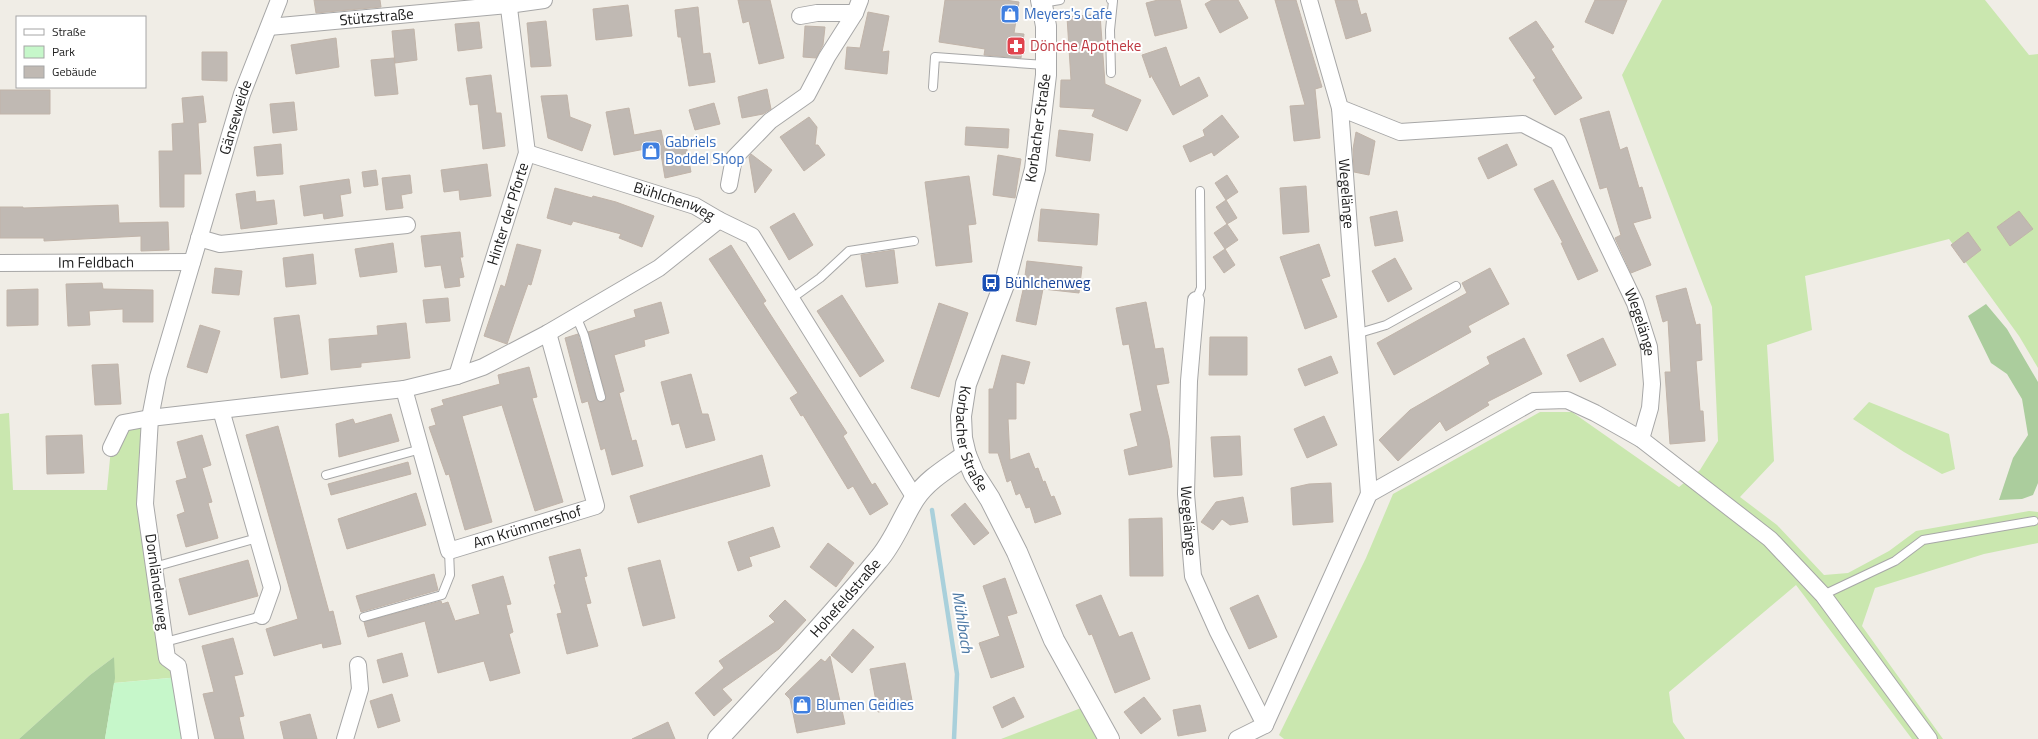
<svg xmlns="http://www.w3.org/2000/svg" width="2038" height="739" viewBox="0 0 2038 739" font-family="'Titillium Web',sans-serif">
<style>
.grass{fill:#cae7af}
.forest{fill:#abcd9d}
.park{fill:#c6f7ca}
.lines{fill:none;stroke-linecap:round;stroke-linejoin:round}
.stream{stroke:#a9d0db;stroke-width:4.5}
.building{fill:#c0b9b3;stroke:#c1b4a9}
.service-casing{stroke:#a7a7a7;stroke-width:10}
.minor-casing{stroke:#a7a7a7;stroke-width:18}
.tertiary-casing{stroke:#a7a7a7;stroke-width:22}
.service{stroke:#fff;stroke-width:8}
.minor{stroke:#fff;stroke-width:16}
.tertiary{stroke:#fff;stroke-width:20}
.labels{text-anchor:middle;stroke-width:4;stroke-linejoin:round;paint-order:stroke}
.shop-label{font-size:15px;fill:#366cbe;stroke:#fff;text-anchor:start}
.street-label{font-size:15px;fill:#202020;stroke:#fff}
.health-label{font-size:15px;fill:#be3a42;stroke:#fff;text-anchor:start}
.transit-label{font-size:15px;fill:#164399;stroke:#fff;text-anchor:start}
.water-label{font-size:16px;font-style:italic;fill:#4c78a4;stroke:#fff}
</style>
<rect width="100%" height="100%" fill="#f0ede6"/>
<!-- grass -->
<path class="grass" d="M1662,0H1985L2029,55L2038,54V368L2019,336L1949,239L1805,276L1812,330L1767,345L1774,461L1740,497L1777,525L1824,575L1848,573L1889,551L1916,531L2029,511L2038,512V543L1984,554L1875,588L1862,626L1943,739H1912L1796,585L1669,692L1673,722L1685,739H1284L1279,735L1366,558L1393,494L1540,412H1572L1679,487L1700,470L1718,441L1712,307L1622,75Z
M1869,402L1949,434L1955,469L1942,474L1904,452L1853,419Z
M9,413L13,490H107L111,448L123,423L150,418L145,504L167,658L180,677L114,683V657L90,675L19,739H0V414Z
M1081,708L1097,739H1001Z"/>
<!-- forest -->
<path class="forest" d="M1986,304L2007,329L2038,382V483L2033,495L2022,499L1999,500L2013,458L2028,435L2022,399L2007,374L1991,363L1968,316Z
M114,657L115,678L105,739H19L90,675Z"/>
<!-- park -->
<path class="park" d="M180,677L190,739H105L114,683Z"/>
<g class="lines">
<!-- stream -->
<path class="stream" d="M932,510L957,674L954,739"/>
</g>
<!-- building -->
<path class="building" d="M314,0H380L381,7L316,13Z
M738,0H770L784,58L759,64L749,21L743,23Z
M945,0H1005L1019,2L1014,33L1024,34L1021,58L984,55L985,49L939,42Z
M1158,0H1180L1187,28L1155,36L1146,3Z
M1212,0H1238L1248,18L1220,33L1205,4Z
M1275,0H1296L1322,87L1315,89L1320,138L1294,141L1290,106L1305,105Z
M1335,0H1357L1361,15L1366,13L1371,31L1346,39Z
M1595,0H1627L1613,34L1585,22Z
M628,5L632,36L596,40L593,9Z
M698,7L703,54L710,53L715,82L689,86L681,37H678L675,10Z
M868,12L889,16L882,52L889,51L887,74L845,69L847,47L860,48Z
M1100,14L1105,84L1141,100L1127,131L1092,116L1095,109L1060,107L1061,80H1071L1067,17Z
M546,21L551,66L531,67L527,23Z
M1536,21L1554,47L1551,49L1582,98L1555,115L1533,80L1536,78L1509,38Z
M479,22L482,48L458,51L455,24Z
M805,26L825,27L823,45L816,58L803,57Z
M414,29L417,60L395,63L392,31Z
M336,38L339,67L296,74L291,45Z
M1166,47L1180,87L1199,77L1208,96L1173,115L1151,75L1150,78L1142,55Z
M202,52H227V81L202,80Z
M394,58L398,94L375,96L371,60Z
M491,75L496,113H501L505,146L483,149L478,104L470,105L466,78Z
M767,89L771,109L763,114L742,118L738,97Z
M0,90H50V114H0Z
M567,95L570,117L591,125L582,151L548,138L541,96Z
M203,96L206,122L198,123L201,174H184V207H160L159,151H173L172,124L184,123L182,98Z
M294,102L297,130L273,133L270,104Z
M714,103L720,124L695,130L689,110Z
M629,108L634,135L661,130L665,149L686,145L691,172L665,178L661,154L647,157L645,149L614,155L606,112Z
M1609,111L1620,150L1627,147L1639,188L1642,187L1651,218L1633,223L1651,265L1631,273L1615,238L1621,235L1607,187L1600,189L1580,119Z
M1222,115L1239,137L1214,156L1212,152L1190,162L1183,146L1205,136L1203,130Z
M809,117L817,127L815,145H818L825,155L804,171L780,137Z
M966,127L1009,129L1008,148L965,145Z
M1059,130L1093,134L1090,161L1056,156Z
M1356,132L1375,141L1369,175L1354,172L1353,149Z
M281,144L283,174L257,176L254,147Z
M1507,144L1517,165L1488,179L1478,158Z
M751,154L772,170L755,193L749,157Z
M998,155L1021,159L1015,198L993,195Z
M487,164L491,196L460,200L459,190L444,192L441,170Z
M376,170L378,185L364,187L362,172Z
M410,175L412,193L401,195L403,208L386,210L382,178Z
M1227,175L1238,192L1226,200L1215,183Z
M969,176L976,224L968,225L972,262L936,266L925,182Z
M349,179L351,193L340,195L343,216L324,219L323,213L304,216L300,186Z
M1553,180L1598,271L1578,280L1561,243H1563L1534,189Z
M1306,186L1309,232L1283,234L1280,188Z
M555,188L592,198L593,196L616,202L654,216L642,247L619,238L621,234L573,221L571,225L547,218Z
M255,191L256,202L274,200L277,224L241,229L236,194Z
M1226,200L1237,218L1227,224L1216,207Z
M118,205L119,223L168,222L169,250L141,251V236L44,241V238H0V207H23V208Z
M1041,209L1099,214L1097,245L1038,241Z
M1397,211L1403,241L1375,246L1370,217Z
M2019,211L2033,229L2010,246L1997,227Z
M794,213L813,245L789,260L770,227Z
M1227,224L1238,240L1225,249L1214,233Z
M460,232L463,257H460L464,277L459,278L460,286L445,288L441,265L425,267L421,236Z
M1968,232L1981,250L1964,263L1951,245Z
M393,243L397,272L360,277L355,249Z
M517,244L541,250L531,285L528,284L507,344L484,336L501,285L505,287Z
M1319,244L1330,276L1321,279L1337,317L1305,329L1280,257Z
M731,245L766,301L763,303L847,433L843,436L872,485L875,483L888,504L870,515L853,486L848,489L803,415L801,416L790,398L798,393L709,259Z
M1225,249L1235,265L1224,273L1213,257Z
M894,250L898,283L866,287L861,255Z
M313,254L316,284L286,287L283,258Z
M1395,258L1412,289L1388,302L1372,271Z
M1027,261L1082,267L1079,293L1043,289L1036,325L1016,321L1023,290Z
M215,268L242,271L239,295L212,293Z
M1490,268L1509,304L1468,326L1471,332L1394,375L1377,343L1467,293L1462,283Z
M102,283L103,289L153,290V322H123V309L89,311L90,325L68,326L66,284Z
M1686,288L1696,325L1700,324L1702,360L1696,361L1700,411H1703L1705,441L1670,444L1665,372H1671L1668,320L1663,322L1656,296Z
M38,289V325L7,326V290Z
M842,295L884,361L860,377L817,311Z
M448,298L450,321L426,323L423,300Z
M661,302L669,333L644,340L645,346L614,355L624,391L619,393L632,441L636,440L643,466L612,475L605,448L601,450L588,401L582,403L565,338L578,334L596,398L599,402H603L606,396L588,332L636,317L634,310Z
M1146,302L1155,349L1163,348L1169,383L1156,385L1169,439L1172,467L1129,475L1124,450L1138,446L1130,414L1142,411L1129,344L1123,345L1116,308Z
M939,303L968,313L939,397L911,388Z
M299,315L308,374L281,378L274,318Z
M406,323L410,358L361,363V367L331,370L329,339L378,335L377,326Z
M200,325L220,331L207,373L187,367Z
M1210,337H1247V375H1209Z
M1524,338L1542,374L1487,402L1489,405L1446,431L1440,421L1398,461L1379,440L1410,410L1490,364L1487,357Z
M1603,338L1616,365L1580,382L1567,355Z
M1002,355L1030,362L1024,384L1016,382V419H1008L1010,460L1029,453L1035,469L1038,468L1043,482L1045,481L1051,497L1054,496L1061,514L1035,523L1030,507L1026,508L1020,493L1016,495L1011,480L1007,482L998,453H989V389H993Z
M1331,356L1338,373L1305,386L1298,369Z
M118,364L121,404L95,405L92,365Z
M529,367L537,397L532,398L563,502L535,511L502,405L462,416L492,522L465,530L449,474L446,475L429,427L436,425L431,409L444,405L442,400L500,384L498,375Z
M691,374L702,414H708L715,440L686,448L679,423L672,425L661,382Z
M391,414L399,441L339,457L336,424L353,419L355,424Z
M1324,416L1337,445L1307,458L1294,429Z
M278,426L329,612L333,611L341,644L323,648L322,643L274,656L266,629L298,619L246,435Z
M82,435L84,473L47,474L46,436Z
M202,435L211,465L202,468L212,502L208,503L218,538L186,547L177,515L185,512L176,481L187,478L177,442Z
M1240,436L1242,475L1214,477L1211,437Z
M762,455L770,486L638,523L630,496Z
M408,462L411,474L331,495L328,484Z
M1331,483L1333,522L1293,525L1291,488L1309,484Z
M416,493L426,525L347,549L338,519Z
M1243,497L1248,522L1230,525L1222,519L1213,530L1201,522L1216,502Z
M965,503L989,533L974,545L951,515Z
M1162,518L1163,576H1130L1129,519Z
M773,527L780,547L749,557L752,566L738,571L728,542Z
M828,543L854,563L836,587L810,567Z
M580,549L587,576L584,577L591,603L586,604L598,646L567,654L557,614L562,613L554,585L556,584L549,557Z
M248,560L258,596L189,615L179,579Z
M660,560L675,618L643,626L628,568Z
M434,574L438,590L361,612L356,596Z
M503,576L511,604L506,605L513,632L509,634L520,673L490,681L484,661L438,673L425,621L368,637L364,622L441,601L442,604L448,602L455,621L480,614L472,585Z
M1005,578L1017,613L1007,616L1024,667L991,678L979,643L1000,636L983,586Z
M1101,595L1119,637L1132,632L1150,679L1115,693L1092,634L1089,635L1076,605Z
M1258,595L1277,637L1249,649L1230,608Z
M785,600L806,620L779,649L722,689L732,700L714,716L695,693L724,668L719,661L775,622L769,616Z
M853,629L874,647L852,673L831,655Z
M233,638L243,674L234,676L244,716L239,717L244,739H215L203,694L214,692L202,646Z
M402,653L408,676L383,683L377,660Z
M830,656L845,724L797,733L790,699L785,694L821,659L825,662Z
M905,663L913,706L878,712L870,669Z
M392,694L400,721L378,728L370,701Z
M1014,697L1024,717L1002,728L993,707Z
M1144,697L1161,719L1141,734L1124,712Z
M1200,705L1206,731L1178,736L1173,710Z
M310,714L317,739H284L280,722Z
M668,722L675,739H632Z"/>
<g class="lines">
<!-- service casing -->
<g class="service-casing">
<path id="service" d="M1042,3L1060,0
M1111,73L1110,30L1113,1L1111,0
M933,87L935,57L1045,65
M791,299L820,278L849,251L914,241
M1196,300L1201,288L1200,191
M576,316L584,335L601,397
M1356,334L1386,325L1456,286
M326,475L421,449
M154,567L257,538
M1823,595L1895,561L1923,540L2034,521
M364,617L442,595L450,575L449,551
M165,642L262,616"/>
</g>
<!-- minor casing -->
<g class="minor-casing">
<g id="minor">
<path id="s1" d="M1309,0L1340,108L1400,132L1523,124L1558,142L1635,303L1649,347L1652,384L1650,408L1641,439"/>
<path d="M800,16L817,13H855"/>
<path id="s2" d="M269,27L508,5L544,0"/>
<path id="s3" d="M1340,108L1369,494"/>
<path id="s4" d="M527,153L695,206L719,220L752,236L915,498"/>
<path d="M729,185L734,158L770,121L807,95L827,57L855,13L860,0"/>
<path d="M199,238L220,244L407,225"/>
<path id="s5" d="M0,263L192,262"/>
<path id="s6" d="M1196,300L1189,381L1186,494L1193,576L1218,632L1265,725"/>
<path id="s7" d="M457,376L527,153L508,0"/>
<path id="s8" d="M404,389L449,551L596,506L548,333"/>
<path d="M221,410L272,588L262,616"/>
<path d="M111,448L123,423L150,418L404,389L457,376L483,367L548,333L659,268L719,220"/>
<path id="s9" d="M190,739L178,666L167,658L145,504L150,418L158,377L242,94L279,0"/>
<path d="M345,739L360,689L358,665"/>
<path d="M1237,739L1265,725L1369,494L1534,401L1567,400L1595,413L1641,439L1770,539L1823,595L1929,739"/>
</g>
</g>
<!-- tertiary casing -->
<g class="tertiary-casing">
<g id="tertiary">
<path id="s10" d="M1041,0L1046,26V75L1035,169L1005,282L966,384L961,416L962,438L966,455L974,474L990,499L1017,552L1054,640L1109,739"/>
<path id="s11" d="M718,739C772,680 827,622 878,560C894,542 902,518 915,498C928,479 948,468 966,455"/>
</g>
</g>
<!-- service -->
<use href="#service" class="service"/>
<!-- minor -->
<use href="#minor" class="minor"/>
<!-- tertiary -->
<use href="#tertiary" class="tertiary"/>
</g>
<!-- icons -->
<defs>
<g id="shop-square" transform="scale(1)"><rect x="-9" y="-9" width="18" height="18" rx="4" fill="#3f7fe0" stroke="#fff"/><path d="M-5-2.5h2.3a2.7 3.5 0 0 1 5.4 0H5L5.5 6h-11ZM-1.5-2.5h3a1.5 2.3 0 0 0-3 0Z" fill="#fff"/></g>
<g id="pharmacy-square" transform="scale(1)"><rect x="-9" y="-9" width="18" height="18" rx="4" fill="#e0444e" stroke="#fff"/><path d="M-2-6h4v4h4v4h-4v4h-4v-4h-4v-4h4Z" fill="#fff"/></g>
<g id="bus-square" transform="scale(1)"><rect x="-9" y="-9" width="18" height="18" rx="4" fill="#1a4fb4" stroke="#fff"/><path d="M-5-6H5V4H4V6H2V4H-2V6H-4V4H-5ZM-3.5-4V0h7V-4ZM-3.5 1.2v1.5H-2V1.2ZM2 1.2v1.5H3.5V1.2Z" fill="#fff"/></g>
</defs>
<g fill-rule="evenodd">
<use href="#shop-square" x="1010" y="14"/>
<use href="#pharmacy-square" x="1016" y="46"/>
<use href="#shop-square" x="651" y="151"/>
<use href="#bus-square" x="991" y="283"/>
<use href="#shop-square" x="802" y="705"/>
</g>
<g class="labels">
<!-- shop labels -->
<g class="shop-label">
<text x="1024" y="19">Meyers's Cafe</text>
<text x="665" y="147">Gabriels<tspan x="665" dy="17">Boddel Shop</tspan></text>
<text x="816" y="710">Blumen Geidies</text>
</g>
<!-- street labels -->
<g class="street-label">
<text dy="5" stroke="none"><textPath href="#s2" startOffset="108">Stützstraße</textPath></text>
<text dy="5" stroke="none"><textPath href="#s9" startOffset="642">Gänseweide</textPath></text>
<text transform="translate(1038 128) rotate(-82)" y="5">Korbacher Straße</text>
<text dy="5" stroke="none"><textPath href="#s3" startOffset="86">Wegelänge</textPath></text>
<text dy="5" stroke="none"><textPath href="#s4" startOffset="155">Bühlchenweg</textPath></text>
<text dy="5" stroke="none"><textPath href="#s7" startOffset="170">Hinter der Pforte</textPath></text>
<text dy="5" stroke="none"><textPath href="#s5" startOffset="96">Im Feldbach</textPath></text>
<text dy="5" stroke="none"><textPath href="#s1" startOffset="538">Wegelänge</textPath></text>
<text dy="5" stroke="none"><textPath href="#s10" startOffset="453">Korbacher Straße</textPath></text>
<text dy="5" stroke="none"><textPath href="#s6" startOffset="221">Wegelänge</textPath></text>
<text dy="5" stroke="none"><textPath href="#s8" startOffset="250">Am Krümmershof</textPath></text>
<text transform="translate(157 582) rotate(82)" y="5">Dornländerweg</text>
<text dy="5" stroke="none"><textPath href="#s11" startOffset="190">Hohefeldstraße</textPath></text>
</g>
<!-- health labels -->
<g class="health-label">
<text x="1030" y="51">Dönche Apotheke</text>
</g>
<!-- transit labels -->
<g class="transit-label">
<text x="1005" y="288">Bühlchenweg</text>
</g>
<!-- water labels -->
<g class="water-label">
<text transform="translate(963 622) rotate(81)" y="6">Mühlbach</text>
</g>
</g>
<!-- legend -->
<rect x="16" y="16" width="130" height="72" fill="#ffffff" stroke="#a6a6a6"/>
<rect x="24" y="29" width="20" height="6" fill="#ffffff" stroke="#a6a6a6"/>
<text x="52" y="36" font-size="12" fill="#202020">Straße</text>
<rect x="24" y="46" width="20" height="12" fill="#c6f7ca" stroke="#a6a6a6"/>
<text x="52" y="56" font-size="12" fill="#202020">Park</text>
<rect x="24" y="66" width="20" height="12" fill="#c0b9b3" stroke="#a6a6a6"/>
<text x="52" y="76" font-size="12" fill="#202020">Gebäude</text>
</svg>
